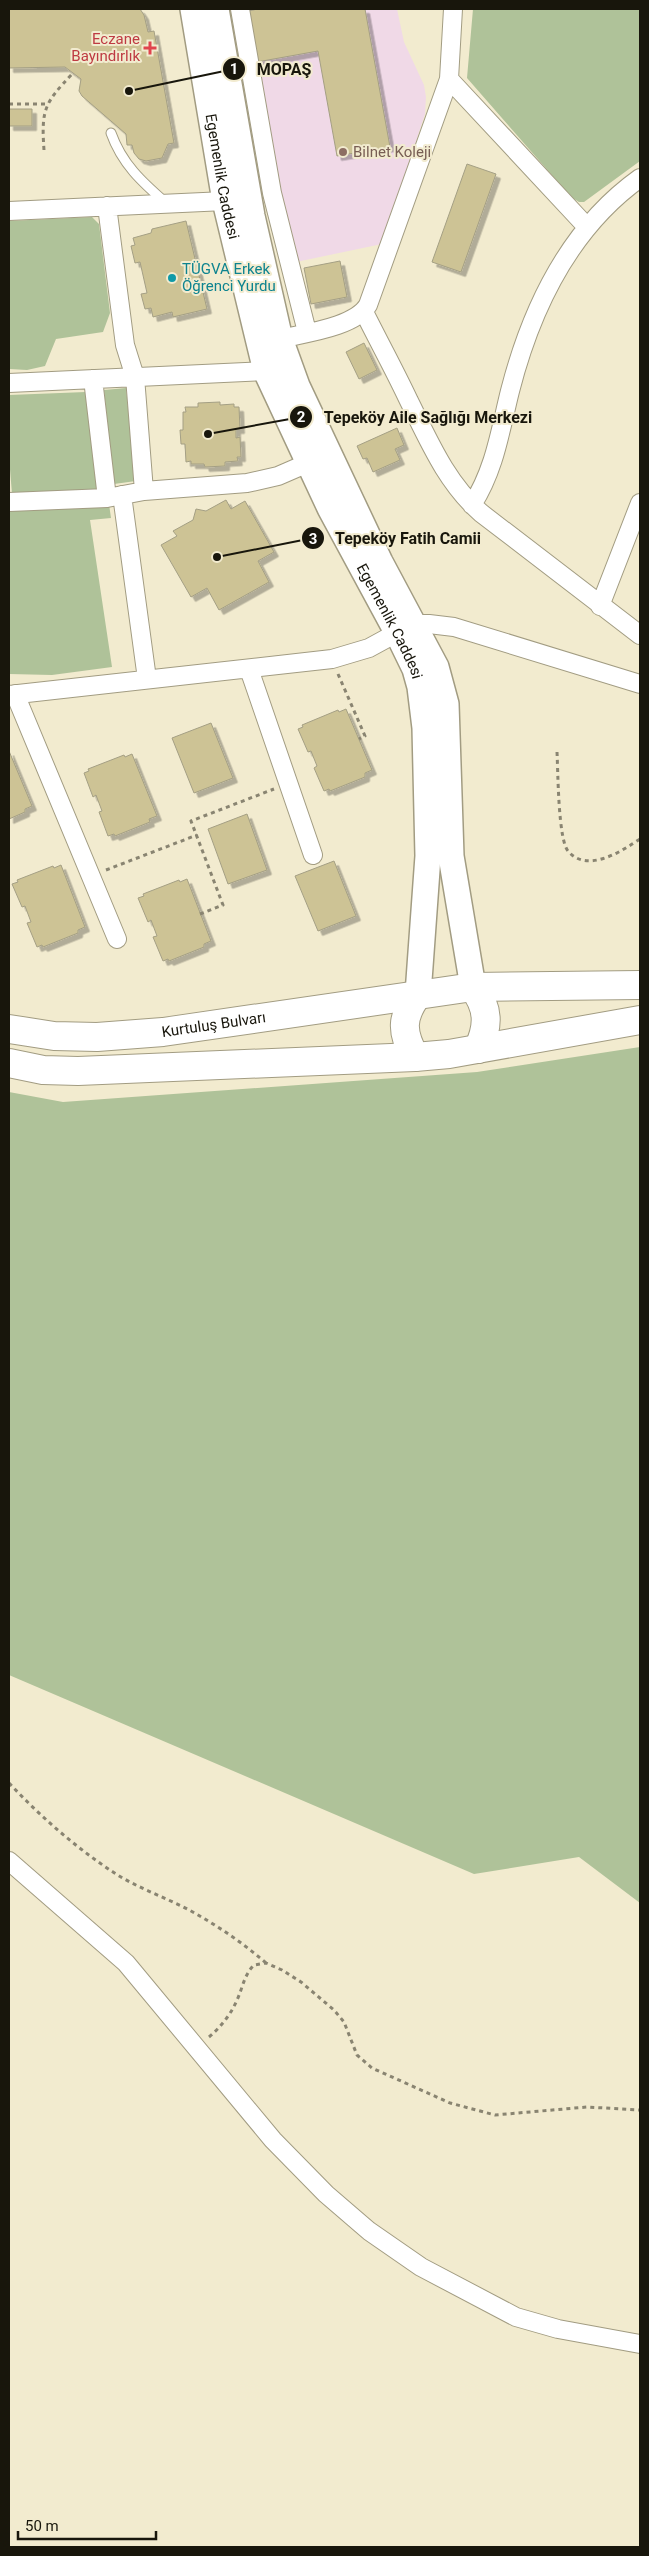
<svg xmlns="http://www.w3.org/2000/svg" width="649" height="2556" viewBox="0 0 649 2556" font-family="Roboto,sans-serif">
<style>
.education{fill:#f0d9e7}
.green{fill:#afc299}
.building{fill:#cdc395;stroke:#a49f84;filter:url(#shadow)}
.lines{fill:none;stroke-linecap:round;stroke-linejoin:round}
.service-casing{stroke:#a29c82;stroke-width:11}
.minor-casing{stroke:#a29c82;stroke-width:20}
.secondary-casing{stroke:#a29c82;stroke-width:28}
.trunk-casing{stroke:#a29c82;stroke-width:30}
.path{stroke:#898471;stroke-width:3;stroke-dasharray:4 4;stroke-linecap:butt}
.service{stroke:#fff;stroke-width:9}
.minor{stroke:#fff;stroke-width:18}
.secondary{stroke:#fff;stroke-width:25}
.trunk{stroke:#fff;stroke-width:28}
.health-dot{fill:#e0444e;stroke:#f2ebcf;stroke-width:2}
.education-dot{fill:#8d6e63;stroke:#f2ebcf;stroke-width:2}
.culture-dot{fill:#0f9aa8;stroke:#f2ebcf;stroke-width:2}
.labels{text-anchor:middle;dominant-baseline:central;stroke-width:4;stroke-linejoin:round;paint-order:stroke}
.health-label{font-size:15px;fill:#be3a42;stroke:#f2ebcf;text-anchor:end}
.education-label{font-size:15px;fill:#785e54;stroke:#f2ebcf;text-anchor:start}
.street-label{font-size:15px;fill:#18160c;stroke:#f2ebcf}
.culture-label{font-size:15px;fill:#0d838f;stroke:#f2ebcf;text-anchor:start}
.leader{fill:none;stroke:#18160c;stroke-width:2}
.callout-dot{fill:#18160c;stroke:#f2ebcf;stroke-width:2}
.mark-label{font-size:15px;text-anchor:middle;font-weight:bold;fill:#fff}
.callout-label{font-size:16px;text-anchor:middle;font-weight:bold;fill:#18160c;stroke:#f2ebcf;stroke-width:4;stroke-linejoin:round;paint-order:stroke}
</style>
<defs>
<filter id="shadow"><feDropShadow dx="4.5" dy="4.5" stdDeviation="0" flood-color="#0004"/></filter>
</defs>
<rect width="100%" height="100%" fill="#f2ebcf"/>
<!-- education -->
<path class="education" d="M248,9H397L404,42L424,85L426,97L425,114L382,244L296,262L281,191Z"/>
<!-- green -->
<path class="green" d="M473,9H640V161L584,202H579L571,197L467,78Z
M92,217L99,224L110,313L103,332L56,339L45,366L27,370L9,369V221Z
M126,388L136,481L114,484L104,390Z
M86,392L97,491L12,494L9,457V395Z
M109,504L111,518L90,520L112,667L52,675L9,674V510Z
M640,1047V1903L579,1857L474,1874L9,1675V1092L63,1102L477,1072Z"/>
<!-- building -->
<path class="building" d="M9,9H140L144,15L148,32L154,31L174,143L168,144L162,158L146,161L139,159L134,153L132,145H127L126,134L82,96L79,91L81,79L65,67L9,68Z
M258,9H365L390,147L337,156L318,51L257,62L248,11Z
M9,109H32V126H9Z
M467,164L496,174L461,272L432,262Z
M186,221L207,309L173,317L172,312L153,317L151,308L145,309L141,294L147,293L140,262L135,263L131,246L135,245L133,238L151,233L152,229Z
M340,261L347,297L311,304L304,268Z
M364,343L377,370L359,379L346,352Z
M220,402V405L234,404V407H239L240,429H236V438L240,437L241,457H237L238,461L225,462V466L205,467L204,464H191V461L186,462L185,444H181L180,430H183V412H186L185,407H198V403Z
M397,428L404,445L395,449L400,460L373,472L367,458L363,459L357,446Z
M226,500L231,509L245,501L274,552L258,561L269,582L219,610L207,588L191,597L161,545L177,536L173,531L193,520L196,509L206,511Z
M346,709L372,770L365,773V777L330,791L329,789L324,791L314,768L317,766L311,751L308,752L298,729L303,727L302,725L338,710L339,712Z
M211,723L233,778L194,793L172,738Z
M9,751L32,806L25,809V812L9,819Z
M132,754L157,816L149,819L150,822L115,836L114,834L108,836L99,812L102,811L96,795L93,797L84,773L89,771L88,769L124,755L125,757Z
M247,814L267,870L228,884L208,829Z
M334,861L356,916L318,931L295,876Z
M61,865L85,927L78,930V933L43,947L42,945L37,947L27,923L31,922L25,906L22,907L12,884L18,882L17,880L53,866L54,868Z
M187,879L211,941L204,944V947L169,961L168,959L163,961L153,937L157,936L151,920L148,922L138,898L144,896L143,894L179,880L180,882Z"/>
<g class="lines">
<defs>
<path id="service" d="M111,133C122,164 142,182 166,203"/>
<path id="minor" d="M240,9L272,193L307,332
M449,79L587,227
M107,206L125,345L135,377L144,491
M9,211L225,201
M364,312C379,342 395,371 409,401C429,441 446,482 481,513L640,635
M280,339C305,333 355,327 368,305L449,79L453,9
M93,379L107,498
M9,383L266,371
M122,495L147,679
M9,502L107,498L144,491L247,483L278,476L308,463
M472,505C495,469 500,431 510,391C531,309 570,228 640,178
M600,606L640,503
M249,669L313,855
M15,694L117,939
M9,695L332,659L369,648L413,624H429L454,627L640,684
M9,1861L126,1963L273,2140L326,2194L369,2231L421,2267L516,2317L558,2329L640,2344"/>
<g id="secondary">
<path id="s1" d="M193,9L225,201L266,371L330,508L397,632L415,669L420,687L425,728L428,856L418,994"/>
<path d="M216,9L252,216L280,339L297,386L380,562L436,667L446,704L451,856L473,987"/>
</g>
<g id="trunk">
<path d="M473,987C489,1008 489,1026 478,1049"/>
<path id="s2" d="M9,1029L54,1036L97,1037L163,1032L473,987L640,985"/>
<path d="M415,1057C401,1032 401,1017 418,994"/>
<path d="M9,1063L43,1070L78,1071L415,1057L449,1054L640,1020"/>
</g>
</defs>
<!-- service casing -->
<use href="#service" class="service-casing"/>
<!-- minor casing -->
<use href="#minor" class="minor-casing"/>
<!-- secondary casing -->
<use href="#secondary" class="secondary-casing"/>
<!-- trunk casing -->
<use href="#trunk" class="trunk-casing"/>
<!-- path -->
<path class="path" d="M9,104H47
M44,150C41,108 45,103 73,73
M338,674L365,736L359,739
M557,752C558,770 558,839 568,851C587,874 622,851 640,839
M106,870L197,835
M200,914L223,905L191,821L274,789
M9,1783C40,1816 75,1847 113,1872C137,1888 165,1897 191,1911C218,1926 243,1943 266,1963
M209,2037C221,2027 231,2014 237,2000C243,1987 244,1975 254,1965L266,1963L282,1970L301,1982L334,2010L344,2022L357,2055L372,2068L450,2103L495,2115L587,2107L640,2110"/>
<!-- service -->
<use href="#service" class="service"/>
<!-- minor -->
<use href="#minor" class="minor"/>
<!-- secondary -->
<use href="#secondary" class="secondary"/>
<!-- trunk -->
<use href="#trunk" class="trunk"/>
</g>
<!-- markers -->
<path class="health-dot" d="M147.5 40.5h5v5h5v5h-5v5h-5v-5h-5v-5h5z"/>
<circle class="education-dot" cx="343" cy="152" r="5"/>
<circle class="culture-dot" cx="172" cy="278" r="5"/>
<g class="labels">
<!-- health labels -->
<g class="health-label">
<text x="140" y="39">Eczane<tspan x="140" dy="17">Bayındırlık</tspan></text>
</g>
<!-- education labels -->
<g class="education-label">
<text x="353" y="152">Bilnet Koleji</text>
</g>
<!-- street labels -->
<g class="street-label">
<text stroke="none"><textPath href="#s1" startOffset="170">Egemenlik Caddesi</textPath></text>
<text stroke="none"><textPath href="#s1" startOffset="649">Egemenlik Caddesi</textPath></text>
<text stroke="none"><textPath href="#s2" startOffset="206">Kurtuluş Bulvarı</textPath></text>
</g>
<!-- culture labels -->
<g class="culture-label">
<text x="182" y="269">TÜGVA Erkek<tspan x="182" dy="17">Öğrenci Yurdu</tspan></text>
</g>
</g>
<!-- callouts -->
<path class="leader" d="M129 91L234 69M208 434L301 417M217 557L313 538"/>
<g class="callout-dot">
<circle cx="129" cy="91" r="5"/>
<circle cx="208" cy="434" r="5"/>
<circle cx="217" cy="557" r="5"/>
<circle cx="234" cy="69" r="12"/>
<circle cx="301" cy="417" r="12"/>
<circle cx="313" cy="538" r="12"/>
</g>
<g class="mark-label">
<text x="234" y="74">1</text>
<text x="301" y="422">2</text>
<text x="313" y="544">3</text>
</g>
<g class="callout-label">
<text x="284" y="75">MOPAŞ</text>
<text x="428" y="423">Tepeköy Aile Sağlığı Merkezi</text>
<text x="408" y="544">Tepeköy Fatih Camii</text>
</g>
<!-- border -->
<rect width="649" height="2556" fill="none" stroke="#18160c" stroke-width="20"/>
<!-- scale -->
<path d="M18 2531v8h138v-8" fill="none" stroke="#18160c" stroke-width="2.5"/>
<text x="25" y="2531" font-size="15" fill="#18160c" stroke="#f2ebcf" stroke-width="4" paint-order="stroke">50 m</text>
</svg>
